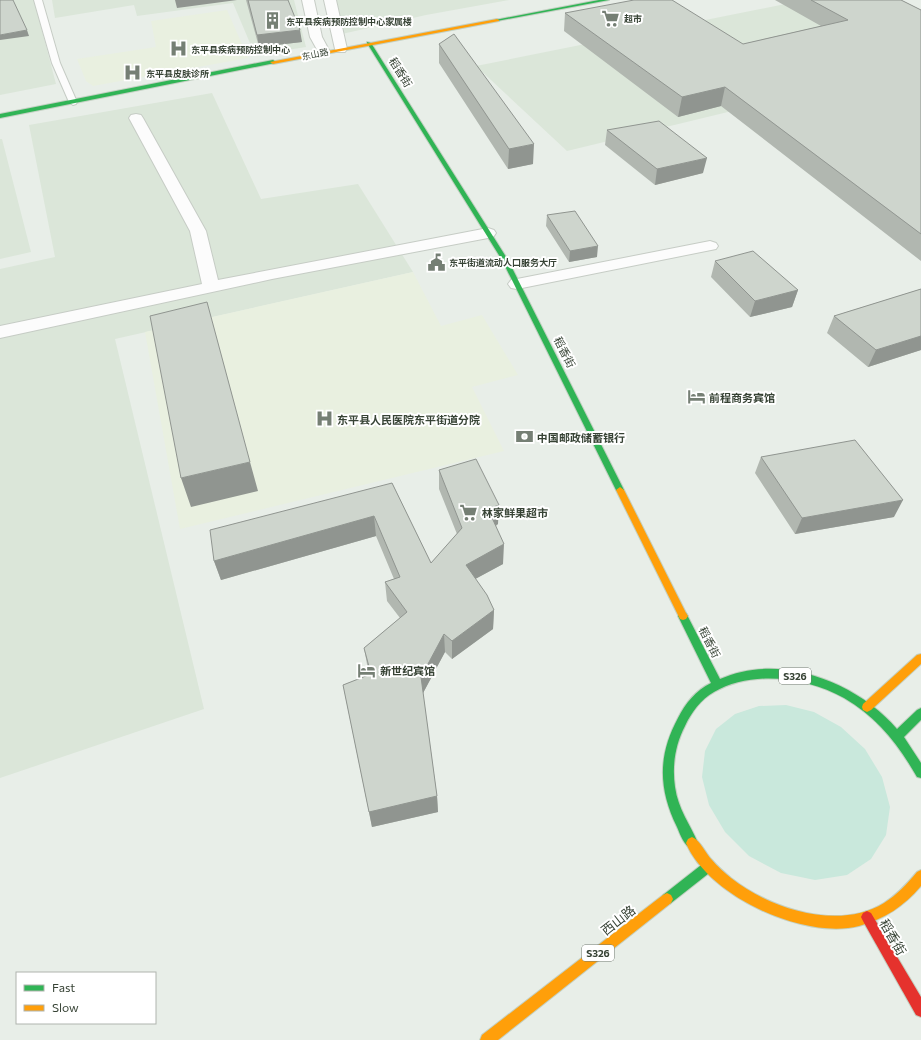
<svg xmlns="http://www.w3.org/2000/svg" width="921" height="1040" viewBox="0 0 921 1040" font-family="Commissioner,'Noto Sans SC',sans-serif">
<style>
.residential{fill:#dbe6d9}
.medical{fill:#e9f0e0}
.green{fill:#c9e8dc}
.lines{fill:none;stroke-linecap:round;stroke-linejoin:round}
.lane-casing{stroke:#c6ccc5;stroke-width:2}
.street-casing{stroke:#c6ccc5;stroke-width:2}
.fast-casing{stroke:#c3d0c2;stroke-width:2}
.slow-casing{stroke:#c3d0c2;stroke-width:2}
.jam-casing{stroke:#c3d0c2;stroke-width:2}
.lane{fill:#fcfcfc;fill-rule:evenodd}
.street{fill:#fcfcfc;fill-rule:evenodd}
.fast{fill:#30b455;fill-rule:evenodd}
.slow{fill:#ff9f0a;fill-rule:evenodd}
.jam{fill:#e5322d;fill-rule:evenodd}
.wall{fill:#b1b7b0}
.shaded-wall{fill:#909590}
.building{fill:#ced5cd;stroke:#909590}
.labels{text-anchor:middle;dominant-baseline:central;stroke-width:4;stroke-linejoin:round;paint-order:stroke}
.far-poi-label{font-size:9px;font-weight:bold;fill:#374335;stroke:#fff;text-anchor:start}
.far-street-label{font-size:9px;fill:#374335;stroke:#fff}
.shield{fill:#fff;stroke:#737b72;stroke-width:1}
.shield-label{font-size:10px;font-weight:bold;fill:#374335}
.street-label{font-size:11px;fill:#374335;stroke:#fff}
.poi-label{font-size:11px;font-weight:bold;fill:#374335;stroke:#fff;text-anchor:start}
.near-street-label{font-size:13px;fill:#374335;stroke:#fff}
</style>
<rect width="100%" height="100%" fill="#e8eee8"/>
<!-- residential -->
<path class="residential" d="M0,0H34L56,84L0,95Z
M52,0H294L306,47L255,55L233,3L137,16L134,5L55,18Z
M325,0H509L426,15L333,36Z
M805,0L921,65L567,151L476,66Z
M212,93L261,199L358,184L413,272L115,339L204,709L0,778V269L55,257L29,125Z
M0,139H2L31,252L0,259Z"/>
<!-- medical -->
<path class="medical" d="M227,10L248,58L93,86L86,81L77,59L156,47L151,21Z
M413,272L441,326L482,315L518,375L472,387L504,451L180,529L145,332Z"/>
<!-- green -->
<path class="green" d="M786,705L814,712L841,727L865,749L882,777L890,807L886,835L871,859L847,875L815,880L781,873L749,856L725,832L709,805L702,777L705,751L716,729L735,714L759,706Z"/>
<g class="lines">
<defs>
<path id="lane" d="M34,0H42L60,63L77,102L76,104L73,105L69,102L52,63Z"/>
<path id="street" d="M302,0H314L322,37L330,52L328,55H320L310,37Z
M324,0H336L347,49L345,52H337L335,49Z
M136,114L141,115L143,118L206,231L218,280L488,228L494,230L496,233L494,236L488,238L272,279L0,338V326L202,284L190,231L129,118L131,115Z
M710,241L716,243L718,246L716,249L517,289L511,288L508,284L511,280L517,279Z"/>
<path id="fast" d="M599,0H609L497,21L495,20Z
M367,42L371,43L508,260L624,490L623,492L620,493L616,490L502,260L367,43Z
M273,60L276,62L275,63L0,118V114Z
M683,612L686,613L720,679C779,652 857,682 897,729L917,710L921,708V720L904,737L921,763V778L917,777C898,744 877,717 844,698C806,677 752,670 714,692C701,699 691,713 685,726C675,745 672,766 675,787C678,809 690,824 698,843L696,847L692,849C684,846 680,834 677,827C658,788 658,755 678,718C685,704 696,690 711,683L678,616L680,613Z
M709,860L713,862L715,866L713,870L671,903L667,905L663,903L661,899L663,895L705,862Z"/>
<path id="slow" d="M497,19L499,20V21L273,64L270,62Z
M620,487L624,490L686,613L688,616L686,619L683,620L680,619L616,490Z
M921,654V664L871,710L867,712L863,710L862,707L863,704L917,655Z
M692,837C701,841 705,853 712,860C717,866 725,873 731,878C770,909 839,931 884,903C897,895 907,884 917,872L921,870V886C904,906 885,919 859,926C804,940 708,896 686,843L688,839Z
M667,893L671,895L673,899L671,903L498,1040H480L482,1035L663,895Z"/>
<path id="jam" d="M867,911L871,913L921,997V1017L916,1015L863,921L861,917L863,913Z"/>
</defs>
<!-- lane casing -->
<use href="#lane" class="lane-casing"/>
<!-- street casing -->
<use href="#street" class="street-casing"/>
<!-- fast casing -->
<use href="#fast" class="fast-casing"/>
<!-- slow casing -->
<use href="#slow" class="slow-casing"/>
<!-- jam casing -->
<use href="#jam" class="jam-casing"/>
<!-- lane -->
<use href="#lane" class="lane"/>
<!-- street -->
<use href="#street" class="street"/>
<!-- fast -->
<use href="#fast" class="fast"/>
<!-- slow -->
<use href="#slow" class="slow"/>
<!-- jam -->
<use href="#jam" class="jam"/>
</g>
<!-- wall -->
<path class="wall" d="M246,0H288L302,42L259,47Z
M775,0H901L921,10V261L721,106L678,117L564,31L565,13L743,44L821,26Z
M439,44L533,164L508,169L439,63Z
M607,130L703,173L655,185L605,145Z
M547,215L597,257L569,262L546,226Z
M715,261L798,290L792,307L750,317L711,277Z
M921,289V350L868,367L827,333L834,316Z
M761,457L894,517L795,534L755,473Z
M439,470L498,524L496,526L503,564L475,579L494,610L493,629L452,659L445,652L423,693L437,796L438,812L372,827L343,685L369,675L364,648L400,618L387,601L385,582L394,579L376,536L221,580L214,561L392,483L431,563L457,534L439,489Z"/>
<!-- shaded-wall -->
<path class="shaded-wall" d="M175,0H237L177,8Z
M27,30L29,36L0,40V35Z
M300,30L302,42L259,47L257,35Z
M725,87L721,106L678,117L682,97Z
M534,144L533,164L508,169L509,149Z
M707,158L703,173L655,185L657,169Z
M598,246L597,257L569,262L570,251Z
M798,290L792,307L750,317L755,301Z
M921,336V350L868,367L876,350Z
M250,462L258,491L191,507L181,478Z
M903,500L894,517L795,534L802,518Z
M499,505L498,524L488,529V509Z
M374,516L376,536L221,580L214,561Z
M504,544L503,564L466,584V565Z
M494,610L493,629L452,659V641Z
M444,634L445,652L422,695L421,677Z
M437,796L438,812L372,827L369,812Z"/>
<!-- building -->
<path class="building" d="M0,0H13L27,30L0,35Z
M248,0H288L300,30L257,35Z
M634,0H672L743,44L848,20L811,0H901L921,10V234L725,87L682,97L565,13Z
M454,34L534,144L509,149L439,44Z
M659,121L707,158L657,169L607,130Z
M575,211L598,246L570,251L547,215Z
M753,251L798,290L755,301L715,261Z
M921,289V336L876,350L834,316Z
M207,302L250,462L181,478L150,316Z
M855,440L903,500L802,518L761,457Z
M476,459L499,505L488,509L504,544L466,565L487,595L494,610L452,641L444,634L421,677L437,796L369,812L343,685L371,674L364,648L407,612L385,582L400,577L374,516L214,561L210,530L392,483L431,563L462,528L439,470Z"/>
<!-- icons -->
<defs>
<symbol id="supermarket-bare" viewBox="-9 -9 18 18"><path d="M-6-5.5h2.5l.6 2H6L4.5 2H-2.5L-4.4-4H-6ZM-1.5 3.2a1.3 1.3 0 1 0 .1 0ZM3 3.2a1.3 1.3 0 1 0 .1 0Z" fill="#757f74" stroke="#fff" stroke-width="2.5" paint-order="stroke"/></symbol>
<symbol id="building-bare" viewBox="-9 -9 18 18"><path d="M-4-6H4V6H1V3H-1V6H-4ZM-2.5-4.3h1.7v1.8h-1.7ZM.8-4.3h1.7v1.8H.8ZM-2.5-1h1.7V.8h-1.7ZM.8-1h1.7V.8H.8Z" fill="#757f74" stroke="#fff" stroke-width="2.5" paint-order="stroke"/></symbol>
<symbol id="hospital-bare" viewBox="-9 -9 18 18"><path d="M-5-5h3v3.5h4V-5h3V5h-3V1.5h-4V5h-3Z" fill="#757f74" stroke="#fff" stroke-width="2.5" paint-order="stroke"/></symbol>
<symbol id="civic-bare" viewBox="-9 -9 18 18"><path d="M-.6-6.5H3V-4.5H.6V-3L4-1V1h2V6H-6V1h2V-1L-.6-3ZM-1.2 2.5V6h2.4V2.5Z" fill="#757f74" stroke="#fff" stroke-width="2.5" paint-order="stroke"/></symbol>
<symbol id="hotel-bare" viewBox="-9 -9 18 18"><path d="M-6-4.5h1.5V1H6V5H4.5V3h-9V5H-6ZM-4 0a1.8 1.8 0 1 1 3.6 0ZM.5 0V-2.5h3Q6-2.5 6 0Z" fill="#757f74" stroke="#fff" stroke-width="2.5" paint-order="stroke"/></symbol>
<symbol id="bank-bare" viewBox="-9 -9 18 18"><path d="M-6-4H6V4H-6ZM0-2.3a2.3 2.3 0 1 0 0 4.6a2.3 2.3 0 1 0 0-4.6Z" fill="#757f74" stroke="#fff" stroke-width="2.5" paint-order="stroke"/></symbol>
</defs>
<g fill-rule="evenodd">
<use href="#supermarket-bare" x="598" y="6" width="25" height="25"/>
<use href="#building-bare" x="260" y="8" width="25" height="25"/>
<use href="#hospital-bare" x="166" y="36" width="25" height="25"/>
<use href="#hospital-bare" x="120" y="60" width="25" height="25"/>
<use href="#civic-bare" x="424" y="250" width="25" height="25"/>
<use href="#hotel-bare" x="684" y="384" width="25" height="25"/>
<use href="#hospital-bare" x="312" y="406" width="25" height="25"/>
<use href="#bank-bare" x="512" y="424" width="25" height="25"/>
<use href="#supermarket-bare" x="456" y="500" width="25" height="25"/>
<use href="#hotel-bare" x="354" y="658" width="25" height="25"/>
</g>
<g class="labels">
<!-- far-poi labels -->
<g class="far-poi-label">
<text x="624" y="18">超市</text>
<text x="286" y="21">东平县疾病预防控制中心家属楼</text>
<text x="191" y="49">东平县疾病预防控制中心</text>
<text x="146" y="73">东平县皮肤诊所</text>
<text x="449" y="262">东平街道流动人口服务大厅</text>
</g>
<!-- far-street labels -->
<g class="far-street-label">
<text transform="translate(315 54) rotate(-12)">东山路</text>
</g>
<!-- shield labels -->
<g class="shield">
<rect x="779" y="668" width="32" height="16" rx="3"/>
<rect x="582" y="945" width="32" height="16" rx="3"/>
</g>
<g class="shield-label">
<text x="795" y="676">S326</text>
<text x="598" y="953">S326</text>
</g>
<!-- street labels -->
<g class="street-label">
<text transform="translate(401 72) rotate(58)">稻香街</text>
<text transform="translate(565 352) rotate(63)">稻香街</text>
<text transform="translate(710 642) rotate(63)">稻香街</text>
</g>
<!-- poi labels -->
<g class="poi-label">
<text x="709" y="397">前程商务宾馆</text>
<text x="337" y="419">东平县人民医院东平街道分院</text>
<text x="537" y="437">中国邮政储蓄银行</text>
<text x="482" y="512">林家鲜果超市</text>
<text x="380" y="670">新世纪宾馆</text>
</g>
<!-- near-street labels -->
<g class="near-street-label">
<text transform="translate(618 920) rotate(-38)">西山路</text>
<text transform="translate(893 937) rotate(60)">稻香街</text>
</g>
</g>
<!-- legend -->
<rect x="16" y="972" width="140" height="52" fill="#ffffff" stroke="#afb4ae"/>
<rect x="24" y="985" width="20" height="6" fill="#30b455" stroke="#afb4ae"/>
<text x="52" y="992" font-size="12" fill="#374335">Fast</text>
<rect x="24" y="1005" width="20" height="6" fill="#ff9f0a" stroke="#afb4ae"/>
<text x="52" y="1012" font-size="12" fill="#374335">Slow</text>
</svg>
